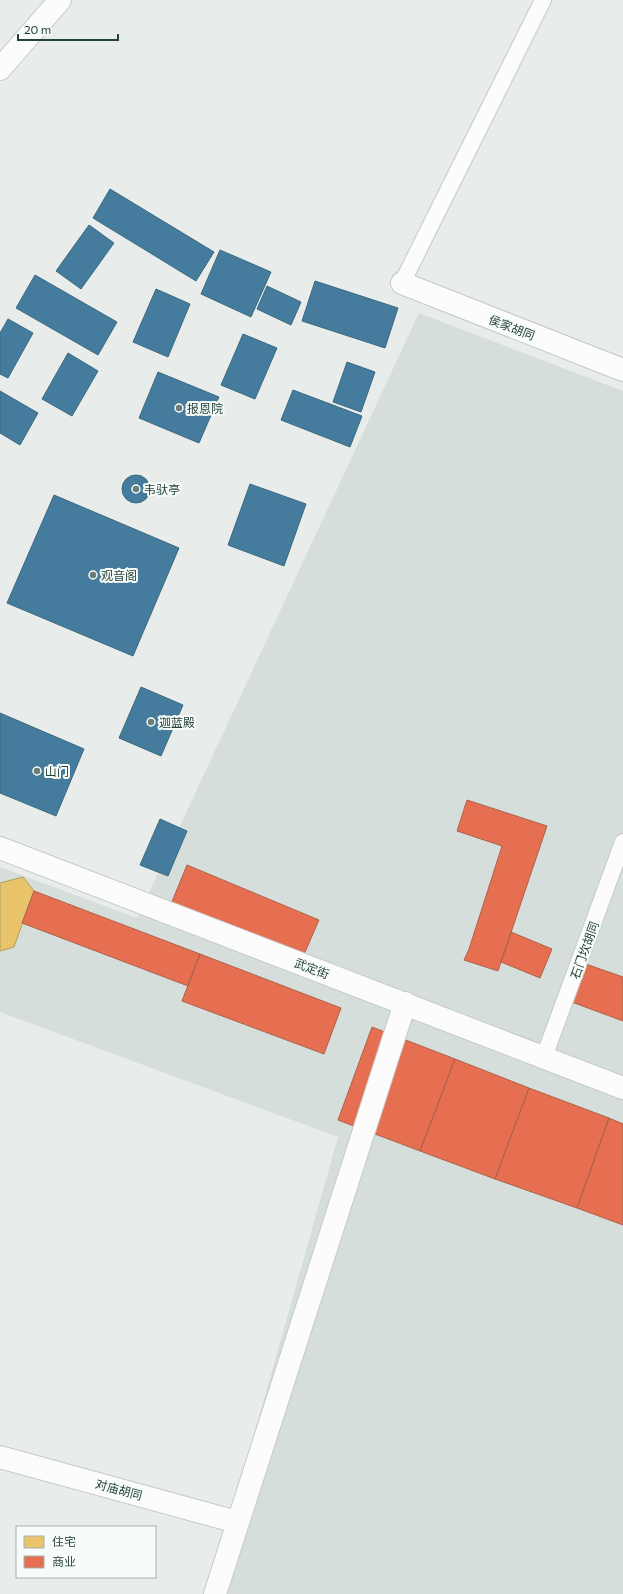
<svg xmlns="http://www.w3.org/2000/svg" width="623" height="1594" viewBox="0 0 623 1594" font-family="Commissioner,'Noto Sans SC',sans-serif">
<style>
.built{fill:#d6dedb}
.homes{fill:#e9c46a;stroke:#ae9d5c}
.shops{fill:#e76f51;stroke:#ac624a}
.public{fill:#457b9d;stroke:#3b6a7f}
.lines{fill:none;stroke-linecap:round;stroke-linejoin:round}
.service-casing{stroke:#c5cac8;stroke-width:18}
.pedestrian-casing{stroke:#c5cac8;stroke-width:24}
.minor-casing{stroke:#c5cac8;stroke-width:24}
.service{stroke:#fcfcfc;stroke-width:16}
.pedestrian{stroke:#fcfcfc;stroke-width:22}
.minor{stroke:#fcfcfc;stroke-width:22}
.poi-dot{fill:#697e78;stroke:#f7fbf9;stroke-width:1.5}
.labels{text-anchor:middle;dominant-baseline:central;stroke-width:4;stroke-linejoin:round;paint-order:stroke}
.street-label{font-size:12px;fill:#24423a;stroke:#f7fbf9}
.poi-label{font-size:12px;fill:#24423a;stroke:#f7fbf9;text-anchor:start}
</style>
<rect width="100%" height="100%" fill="#e8edeb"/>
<!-- built -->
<path class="built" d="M419,313L623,391V1594H209L338,1137L0,1012V867L137,918Z"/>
<!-- homes -->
<path class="homes" d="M23,877L34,891L14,947L0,951V883Z"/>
<!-- shops -->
<path class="shops" d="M467,800L547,826L498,971L464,960L469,949L502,846L457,831Z
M187,865L319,920L302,959L171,904Z
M34,891L200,954L188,986L22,923Z
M511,932L552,949L540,978L501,962Z
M200,954L341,1008L324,1054L182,1001Z
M583,963L623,977V1021L569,1001Z
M372,1027L455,1059L420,1151L338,1120Z
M455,1059L529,1088L495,1179L420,1151Z
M529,1088L609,1118L577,1208L495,1179Z
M609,1118L623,1124V1225L577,1208Z"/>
<!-- public -->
<path class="public" d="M110,189L214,252L196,281L93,218Z
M89,225L114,243L81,289L56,271Z
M220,250L271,272L251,317L201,294Z
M35,275L117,322L98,355L16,308Z
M315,281L398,308L385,348L302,321Z
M267,286L301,302L291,325L257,309Z
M156,289L190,304L168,357L133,342Z
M8,319L33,333L8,378L0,374V333Z
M243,334L277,348L255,399L221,385Z
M68,353L98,371L72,416L42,399Z
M347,362L375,372L361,412L333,402Z
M158,372L219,397L199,443L139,418Z
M293,390L362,416L350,447L281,420Z
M0,391L38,413L20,445L0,433Z
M122 489a14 14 0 1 1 28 0a14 14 0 1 1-28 0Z
M250,484L306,504L284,566L228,545Z
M54,495L179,548L133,656L7,603Z
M141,687L183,705L161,756L119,738Z
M0,713L84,749L56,816L0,793Z
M160,819L187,831L168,876L140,865Z"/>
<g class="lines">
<defs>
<path id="service" d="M402,283L543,0
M544,1057L623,842"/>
<path id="pedestrian" d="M0,848L623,1088"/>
<path id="minor" d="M0,69L60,0
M402,283L623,370
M0,1457L237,1522
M215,1594L405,1003"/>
</defs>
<!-- service casing -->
<use href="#service" class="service-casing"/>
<!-- pedestrian casing -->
<use href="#pedestrian" class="pedestrian-casing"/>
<!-- minor casing -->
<use href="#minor" class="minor-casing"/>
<!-- service -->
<use href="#service" class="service"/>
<!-- pedestrian -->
<use href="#pedestrian" class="pedestrian"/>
<!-- minor -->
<use href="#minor" class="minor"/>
</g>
<!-- markers -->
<g class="poi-dot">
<circle cx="179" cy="408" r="4"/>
<circle cx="136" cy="489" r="4"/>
<circle cx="93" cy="575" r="4"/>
<circle cx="151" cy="722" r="4"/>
<circle cx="37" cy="771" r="4"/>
</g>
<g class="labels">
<!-- street labels -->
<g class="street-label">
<text transform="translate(512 327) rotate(21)">侯家胡同</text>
<text transform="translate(584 950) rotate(-70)">石门坎胡同</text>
<text transform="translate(312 968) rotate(21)">武定街</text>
<text transform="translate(119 1489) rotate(15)">对庙胡同</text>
</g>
<!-- poi labels -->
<g class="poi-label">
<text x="187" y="408">报恩院</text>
<text x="144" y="489">韦驮亭</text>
<text x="101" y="575">观音阁</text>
<text x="159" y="722">迦蓝殿</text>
<text x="45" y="771">山门</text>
</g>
</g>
<!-- legend -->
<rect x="16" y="1526" width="140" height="52" fill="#f7fbf9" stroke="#a3b1ad"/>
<rect x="24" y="1536" width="20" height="12" fill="#e9c46a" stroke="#a3b1ad"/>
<text x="52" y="1546" font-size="12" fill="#24423a">住宅</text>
<rect x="24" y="1556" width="20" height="12" fill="#e76f51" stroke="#a3b1ad"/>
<text x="52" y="1566" font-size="12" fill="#24423a">商业</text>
<!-- scale -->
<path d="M18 34v6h100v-6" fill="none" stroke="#24423a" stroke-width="2"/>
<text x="24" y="34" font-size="12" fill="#24423a" stroke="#f7fbf9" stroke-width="3" paint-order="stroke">20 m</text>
</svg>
